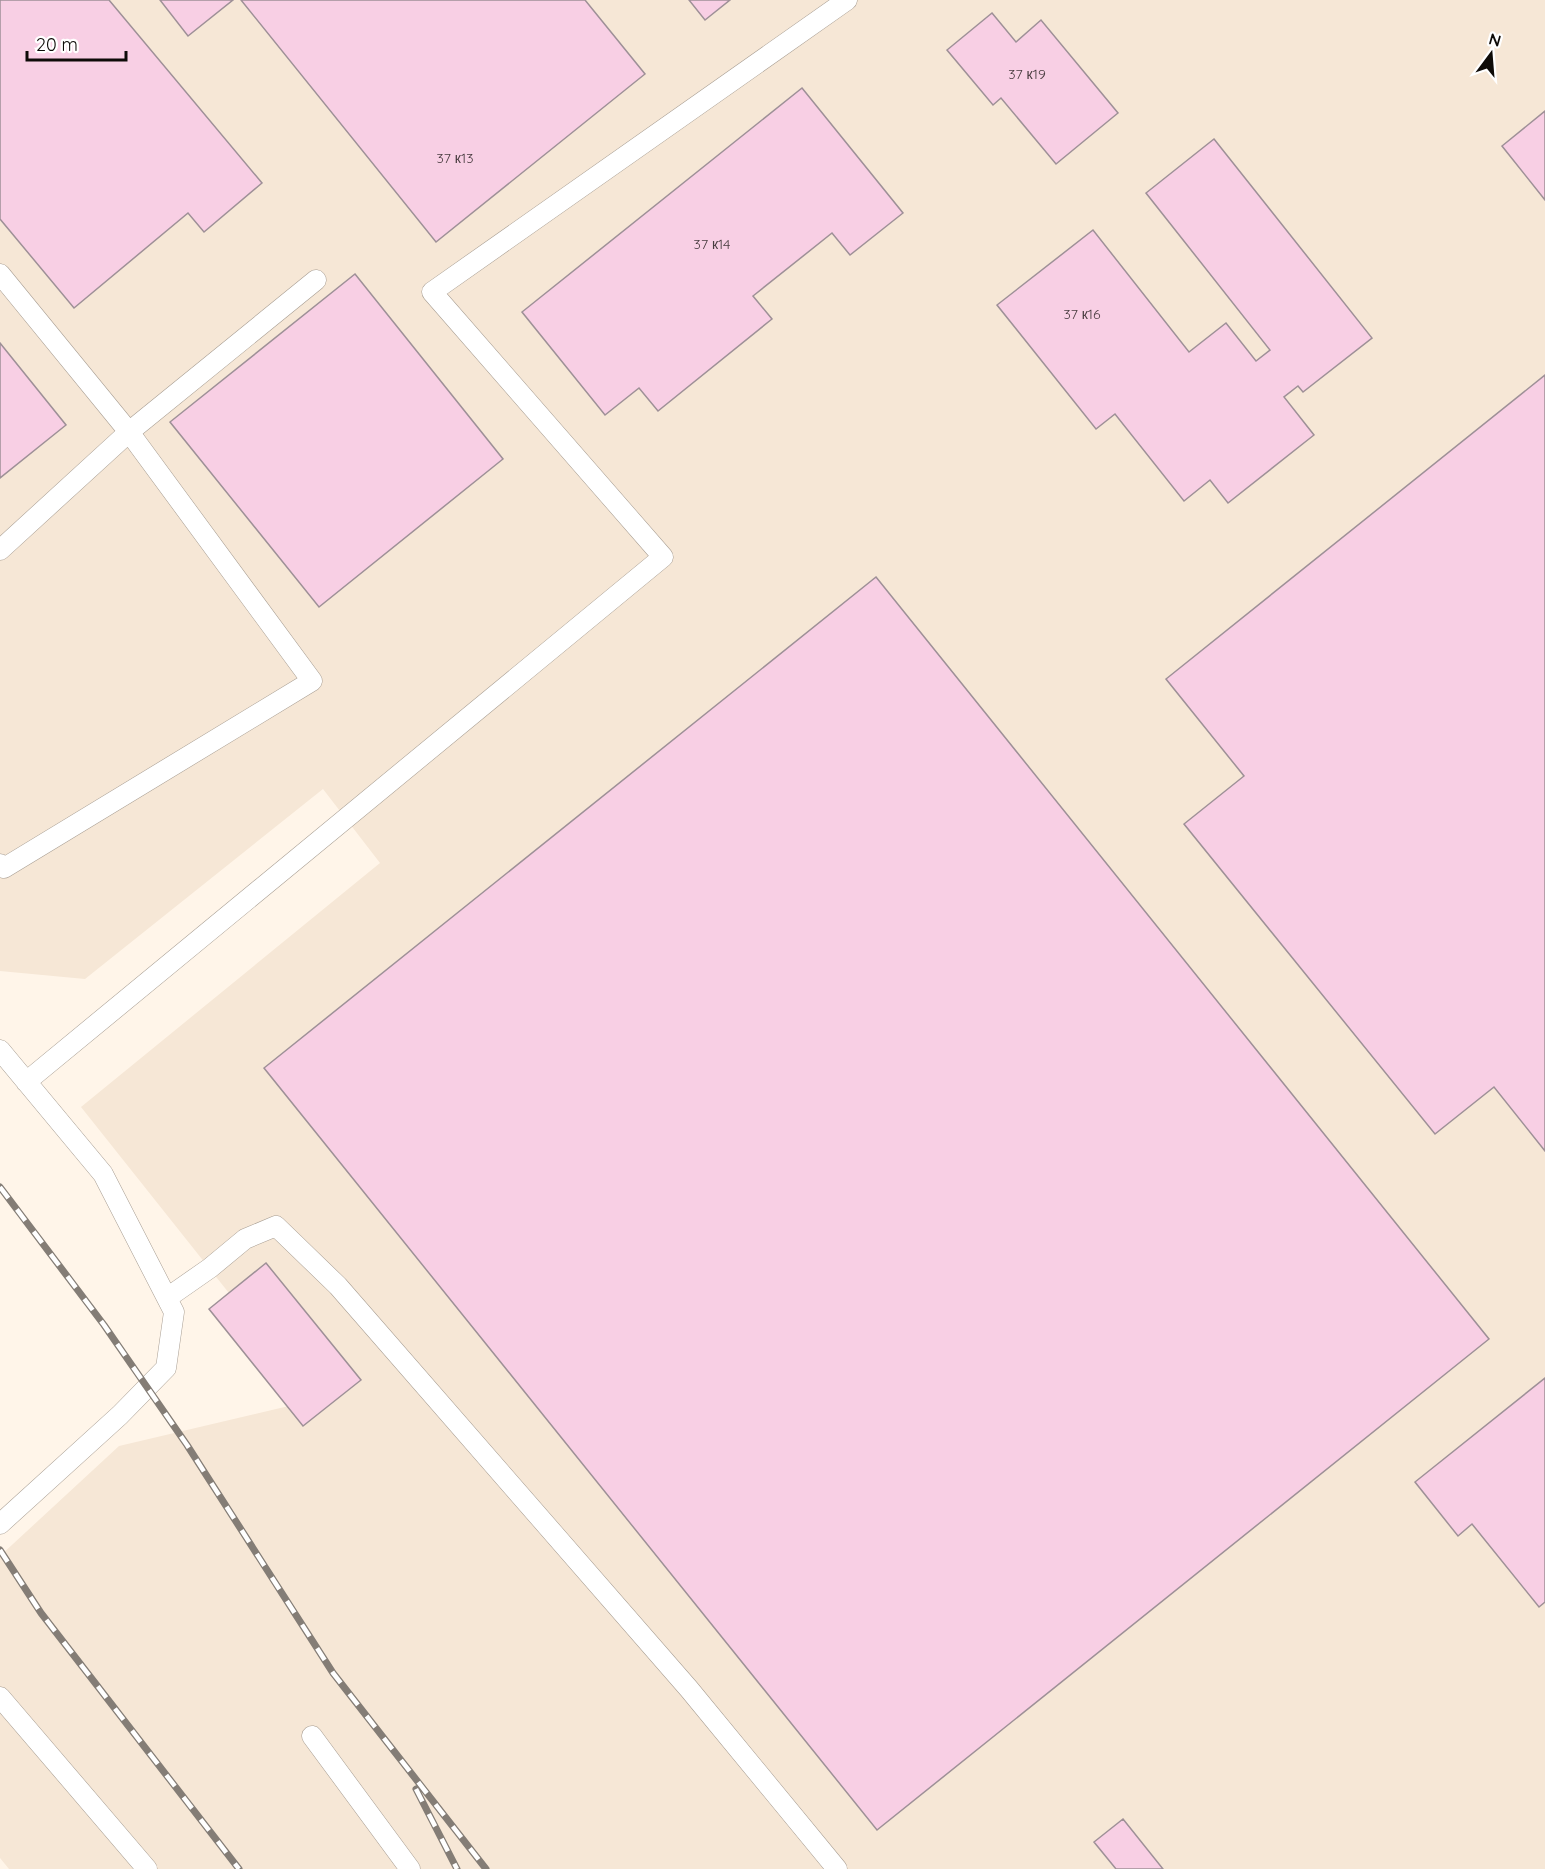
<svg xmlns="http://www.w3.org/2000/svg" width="1545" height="1869" viewBox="0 0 1545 1869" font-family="Quicksand,sans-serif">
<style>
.built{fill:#f6e7d6}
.building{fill:#f8cfe4;stroke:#9e9097;stroke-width:1.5}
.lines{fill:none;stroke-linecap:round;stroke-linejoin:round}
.service-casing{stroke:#a79d92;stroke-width:21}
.service{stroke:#fff;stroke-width:20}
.rail-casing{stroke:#847d76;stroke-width:7}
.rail{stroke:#fff;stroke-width:4.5;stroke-dasharray:14;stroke-linecap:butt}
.labels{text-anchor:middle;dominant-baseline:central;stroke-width:5;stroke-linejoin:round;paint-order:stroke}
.number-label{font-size:14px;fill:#483c3f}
</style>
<rect width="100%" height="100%" fill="#fff5e9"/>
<!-- built -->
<path class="built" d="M0,0H1545V1869H9L0,1858V1556L119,1446L314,1400L81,1107L380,863L323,789L85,979L0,971Z"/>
<!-- building -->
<path class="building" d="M0,0H109L262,183L204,232L188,213L74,308L0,219Z
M160,0H233L188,36Z
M241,0H585L645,74L436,242Z
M689,0H730L705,20Z
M992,13L1016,42L1041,20L1118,113L1056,164L1001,98L993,105L947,50Z
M802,88L903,213L850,255L832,233L753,296L772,319L658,411L639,388L605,415L522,312Z
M1545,111V200L1502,146Z
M1214,139L1372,338L1303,392L1298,386L1284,397L1314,435L1228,503L1210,480L1184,501L1115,414L1096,429L997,305L1093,230L1189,352L1226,323L1256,361L1270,350L1146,193Z
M355,274L503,459L319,607L170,422Z
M0,343L66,425L0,478Z
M1545,375V1151L1494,1087L1435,1134L1184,824L1244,776L1166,679Z
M876,577L1489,1339L877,1830L264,1068Z
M266,1263L361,1380L303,1426L209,1309Z
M1545,1378V1602L1539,1607L1472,1524L1458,1536L1415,1482Z
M1123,1819L1163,1869H1116L1094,1842Z"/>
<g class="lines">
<defs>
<path id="service" d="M0,274L129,432L312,681L4,868L0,864
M0,550L129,432L316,280
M0,1050L103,1174L174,1312L166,1368L120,1415L0,1524
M26,1082L663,557L432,292L847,0
M167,1298L210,1268L245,1239L276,1226L338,1286L689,1689L837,1869
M0,1697L147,1869
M312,1736L410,1869"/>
</defs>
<!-- service casing -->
<use href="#service" class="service-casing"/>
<!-- service -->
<use href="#service" class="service"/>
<defs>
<path id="rail" d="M0,1187L104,1325L187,1445L333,1673L486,1869
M0,1550L41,1613L239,1869
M416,1789L457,1869"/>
</defs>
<!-- rail casing -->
<use href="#rail" class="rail-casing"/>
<!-- rail -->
<use href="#rail" class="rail"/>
</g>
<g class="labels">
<!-- number labels -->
<g class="number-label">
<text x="1027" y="74">37 к19</text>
<text x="455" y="158">37 к13</text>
<text x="712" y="244">37 к14</text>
<text x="1082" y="314">37 к16</text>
</g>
</g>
<!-- north arrow -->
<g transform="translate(1491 54) rotate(16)" stroke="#ffffff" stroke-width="4.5" paint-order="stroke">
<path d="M0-4.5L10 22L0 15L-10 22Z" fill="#0e0b08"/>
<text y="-9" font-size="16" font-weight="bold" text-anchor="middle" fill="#0e0b08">N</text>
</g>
<!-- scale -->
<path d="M27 51v9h99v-9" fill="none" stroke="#0e0b08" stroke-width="3"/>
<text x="36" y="51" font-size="18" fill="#0e0b08" stroke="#ffffff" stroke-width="4.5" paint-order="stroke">20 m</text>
</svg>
